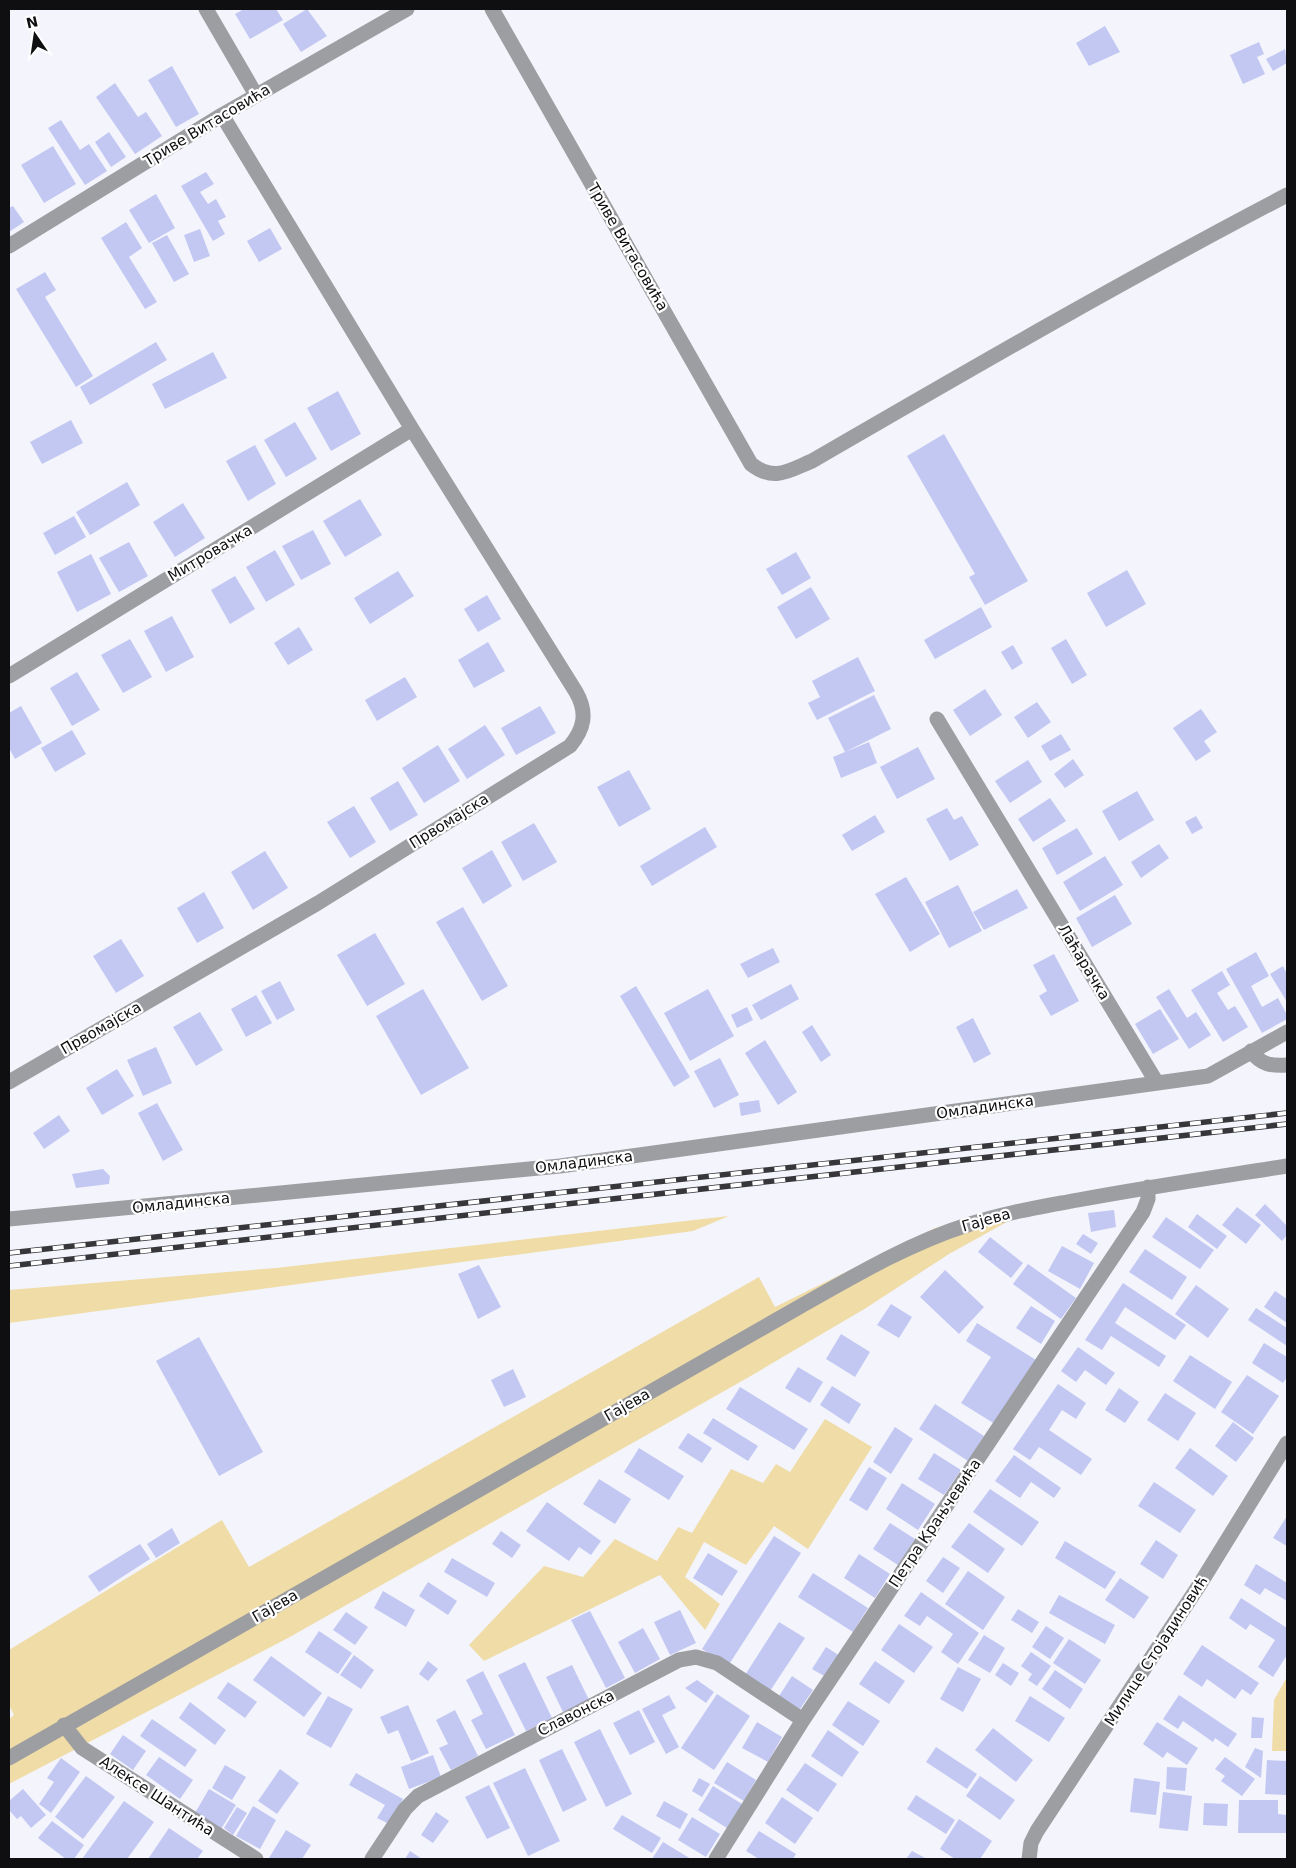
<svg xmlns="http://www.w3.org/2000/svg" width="1296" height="1868" viewBox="0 0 1296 1868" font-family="'DejaVu Sans',sans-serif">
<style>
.green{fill:#f0dca7}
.building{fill:#c3c8f3}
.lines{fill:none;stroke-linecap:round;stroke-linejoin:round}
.minor{stroke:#9d9ea1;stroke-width:15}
.rail-casing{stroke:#37373b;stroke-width:5.5}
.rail{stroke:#fff;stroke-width:4;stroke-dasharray:11;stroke-linecap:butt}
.labels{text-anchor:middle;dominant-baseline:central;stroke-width:4.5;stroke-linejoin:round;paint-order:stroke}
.street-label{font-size:15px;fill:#0f0f12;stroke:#fff}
</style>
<rect width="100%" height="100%" fill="#f3f4fc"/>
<!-- green -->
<path class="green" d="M1052,1197L949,1254L866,1308L749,1377L288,1638L9,1784V1719L14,1715L9,1705V1650L222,1520L249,1567L759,1277L775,1307L935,1228Z
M729,1216L693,1231L9,1323V1290L276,1268Z
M825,1419L872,1447L808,1549L774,1526L746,1565L704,1542L685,1577L720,1604L705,1630L660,1575L484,1661L469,1645L544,1566L583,1577L615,1539L657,1561L678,1527L692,1533L731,1469L763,1483L776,1464L790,1472Z
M1287,1677V1751H1272L1274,1700Z"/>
<!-- building -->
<path class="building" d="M244,9H276L283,20L250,39L235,14Z
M307,9L327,36L301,52L283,24Z
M1105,26L1120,52L1089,66L1076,43Z
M1259,42L1264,54L1257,57L1265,74L1243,84L1230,55Z
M1285,49L1287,63L1273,71L1266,59Z
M172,66L199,114L176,127L148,80Z
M115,83L138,117L146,112L162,136L135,154L96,97Z
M61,120L80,150L89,144L107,171L85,185L48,128Z
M109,132L126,157L111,167L95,142Z
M53,146L76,184L44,203L21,165Z
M206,172L214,184L200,192L208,204L216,199L226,217L218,221L225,234L213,241L181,186Z
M156,194L175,228L149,243L129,210Z
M13,206L24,222L9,232V208Z
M126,222L142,248L129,257L157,302L145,309L101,238Z
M270,228L282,249L259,262L247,241Z
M200,229L210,256L194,262L184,235Z
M167,235L189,274L174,282L152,243Z
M45,272L56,290L45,297L93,376L76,387L16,289Z
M156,342L167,360L90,405L80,387Z
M213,352L227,378L165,409L152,384Z
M338,391L361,434L331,451L307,408Z
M71,420L83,443L42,464L30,442Z
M295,422L317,459L286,477L264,440Z
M944,434L1028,581L985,605L969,577L975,574L907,456Z
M255,445L276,484L248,501L226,461Z
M127,482L140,505L90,535L76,512Z
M360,499L382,535L345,557L323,521Z
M183,503L205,538L175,557L153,522Z
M74,516L86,537L55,555L43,533Z
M313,530L331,564L301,580L282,546Z
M129,542L148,576L119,592L99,558Z
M275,550L295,585L266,602L246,567Z
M796,552L811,578L782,595L766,569Z
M91,554L111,594L77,612L57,572Z
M1127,570L1146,604L1106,627L1087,593Z
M398,571L414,596L370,624L354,598Z
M235,576L255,609L230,624L211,590Z
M811,587L830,619L796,639L777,607Z
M487,595L501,619L478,632L464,609Z
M981,607L992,627L935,659L924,640Z
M172,616L194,657L166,672L144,631Z
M299,627L313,650L288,665L274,643Z
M130,639L152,677L123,693L101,655Z
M1066,639L1087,675L1072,684L1051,648Z
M488,642L505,671L474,688L458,660Z
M1013,645L1023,663L1012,670L1001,652Z
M858,657L875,691L817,720L808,703L820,697L812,681Z
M77,672L100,710L72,726L50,688Z
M405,677L417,697L377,721L365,700Z
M985,689L1002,715L970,736L953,710Z
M874,695L891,729L845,752L828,718Z
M1037,702L1051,722L1028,738L1014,717Z
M21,706L42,743L15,759L9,748V713Z
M540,706L556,733L516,755L501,728Z
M1201,709L1217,732L1204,741L1211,751L1196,761L1173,728Z
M485,725L505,755L467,779L448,749Z
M72,730L86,754L55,772L41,748Z
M1061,734L1071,750L1050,761L1041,746Z
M869,742L877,763L841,778L833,757Z
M438,745L460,781L424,803L402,768Z
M918,747L935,779L897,799L880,767Z
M1073,759L1084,775L1065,788L1054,774Z
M1028,760L1042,782L1010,803L995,781Z
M629,770L651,809L619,827L597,787Z
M398,781L418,815L390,831L370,798Z
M1137,791L1154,820L1119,841L1102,811Z
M1050,798L1066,821L1033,842L1018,819Z
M354,806L376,842L350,858L327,822Z
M947,808L954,820L962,816L979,845L950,861L926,819Z
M875,815L885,832L852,851L842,835Z
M1196,816L1203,828L1192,834L1185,822Z
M534,823L557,862L523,881L501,842Z
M705,827L717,847L652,886L640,866Z
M1077,828L1093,854L1057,875L1042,848Z
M1159,844L1169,858L1141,878L1131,862Z
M492,850L512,886L483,904L462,868Z
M265,851L288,888L253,910L231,872Z
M1105,856L1123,885L1080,911L1063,882Z
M906,877L940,934L910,952L875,894Z
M958,885L982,931L949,948L925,902Z
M1017,889L1028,908L984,930L973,912Z
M204,892L224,928L197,943L177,908Z
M1115,895L1132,924L1092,947L1076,918Z
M463,907L508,986L482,1001L436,922Z
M375,933L405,984L367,1006L337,955Z
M121,939L144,976L116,993L93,956Z
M773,948L780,962L748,978L740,964Z
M1256,952L1269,976L1251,986L1262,1007L1278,998L1287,1015V1019L1262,1033L1226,969Z
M1054,954L1079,1001L1051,1016L1039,996L1047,991L1033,965Z
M1283,966L1287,974V1002L1270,974Z
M1222,971L1230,985L1217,993L1228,1010L1235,1006L1248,1027L1223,1042L1191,990Z
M280,981L295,1010L277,1020L261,991Z
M791,984L799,999L761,1020L752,1005Z
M636,986L690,1077L674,1087L620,996Z
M423,989L469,1068L421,1095L376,1016Z
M708,989L734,1036L690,1061L664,1013Z
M1169,989L1187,1018L1196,1012L1211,1035L1189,1049L1156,997Z
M256,995L272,1023L246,1037L231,1009Z
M747,1007L753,1020L737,1028L731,1015Z
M1160,1009L1179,1039L1153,1054L1135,1024Z
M200,1012L223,1050L196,1066L173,1027Z
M973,1018L991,1054L974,1063L956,1027Z
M812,1025L831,1055L821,1062L802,1032Z
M765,1040L797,1092L778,1105L745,1053Z
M156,1047L172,1083L143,1096L127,1060Z
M720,1058L739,1095L714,1108L694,1071Z
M117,1069L134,1096L102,1115L86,1088Z
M759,1100L761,1112L741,1116L739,1103Z
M157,1103L183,1150L163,1161L138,1113Z
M59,1115L70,1131L44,1149L33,1133Z
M103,1169L110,1176L109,1184L76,1188L72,1174Z
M1265,1204L1287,1226V1235L1282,1241L1255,1215Z
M1237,1207L1261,1225L1246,1244L1222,1225Z
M1114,1210L1116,1227L1091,1232L1088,1213Z
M1197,1214L1227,1236L1217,1249L1188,1227Z
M1166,1217L1214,1250L1200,1269L1152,1237Z
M1083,1234L1098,1243L1091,1254L1076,1244Z
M990,1237L1023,1263L1011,1278L978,1252Z
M1062,1246L1094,1263L1080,1289L1048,1271Z
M1145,1249L1187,1277L1172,1300L1129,1272Z
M1028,1264L1076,1298L1061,1319L1013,1284Z
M479,1265L501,1307L478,1319L458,1274Z
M945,1270L984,1307L959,1334L920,1297Z
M1123,1283L1186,1325L1175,1340L1125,1307L1115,1323L1166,1356L1159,1367L1111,1336L1102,1350L1085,1340Z
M1196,1285L1229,1309L1208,1338L1175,1314Z
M1275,1291L1287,1299V1323L1264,1307Z
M891,1304L912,1317L899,1338L877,1325Z
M1031,1306L1055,1321L1041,1344L1016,1328Z
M1256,1308L1287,1328V1346L1248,1320Z
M977,1323L1036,1360L995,1424L961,1403L991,1357L966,1341Z
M841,1334L870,1352L855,1377L826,1359Z
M199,1337L263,1452L219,1476L156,1361Z
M1264,1343L1287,1357V1377L1283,1383L1252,1363Z
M1078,1347L1115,1373L1106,1385L1085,1370L1076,1382L1061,1371Z
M1190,1355L1232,1382L1215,1409L1173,1381Z
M798,1367L823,1382L810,1403L785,1388Z
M513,1369L526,1397L504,1407L491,1380Z
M1247,1375L1279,1396L1253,1434L1221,1412Z
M1058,1384L1086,1403L1076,1419L1062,1410L1049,1430L1092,1459L1081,1475L1039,1447L1030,1460L1013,1449Z
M832,1386L861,1404L849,1424L820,1405Z
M740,1387L808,1429L794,1450L726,1409Z
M1119,1388L1139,1402L1125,1423L1105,1410Z
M1165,1393L1196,1413L1178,1441L1147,1420Z
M935,1404L984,1436L968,1461L919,1429Z
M713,1418L758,1446L748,1461L703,1433Z
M1233,1422L1254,1438L1236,1462L1215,1446Z
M895,1427L913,1439L891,1474L873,1462Z
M688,1433L712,1448L702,1463L678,1448Z
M639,1448L684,1476L669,1500L624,1472Z
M1190,1448L1228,1476L1213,1496L1175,1468Z
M934,1453L961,1470L944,1495L918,1479Z
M1014,1455L1061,1488L1054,1498L1031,1482L1020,1498L995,1481Z
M869,1467L887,1478L867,1511L849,1500Z
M599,1479L631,1499L615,1524L583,1504Z
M1154,1482L1196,1510L1180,1533L1138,1506Z
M902,1483L935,1504L918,1530L886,1509Z
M990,1489L1039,1522L1022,1546L973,1512Z
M547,1502L601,1541L591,1555L579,1547L569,1561L526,1531Z
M1287,1516V1546L1273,1538Z
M890,1523L915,1539L898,1565L873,1549Z
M969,1523L1005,1549L988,1573L951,1547Z
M172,1528L180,1543L156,1558L147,1544Z
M501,1531L521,1545L512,1558L492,1544Z
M774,1536L801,1553L728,1666L702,1649Z
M1156,1540L1178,1555L1163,1579L1140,1564Z
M1065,1541L1116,1572L1105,1589L1055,1558Z
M140,1544L150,1559L99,1592L88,1576Z
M708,1553L738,1571L722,1596L693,1578Z
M859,1554L890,1574L875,1598L844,1578Z
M943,1557L960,1568L943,1593L926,1581Z
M452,1558L495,1583L487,1597L444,1572Z
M1256,1564L1287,1583V1601L1265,1588L1260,1595L1244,1585Z
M968,1571L1005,1597L983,1630L945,1604Z
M813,1573L868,1608L853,1632L798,1597Z
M1120,1578L1149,1597L1134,1619L1105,1600Z
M428,1582L457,1601L448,1615L419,1596Z
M383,1591L415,1610L406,1627L374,1608Z
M921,1592L979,1633L958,1664L941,1652L953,1634L927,1616L920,1626L904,1616Z
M1059,1595L1115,1625L1105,1644L1049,1613Z
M1241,1598L1287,1628V1655L1273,1677L1258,1667L1275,1640L1250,1624L1246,1630L1229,1618Z
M1018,1609L1039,1622L1032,1633L1011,1620Z
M680,1610L696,1643L670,1655L654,1622Z
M590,1611L625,1678L606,1688L571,1620Z
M346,1612L368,1627L355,1645L333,1630Z
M779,1622L805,1638L770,1691L745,1675Z
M899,1624L933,1647L914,1673L881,1650Z
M1046,1626L1064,1638L1050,1659L1032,1647Z
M643,1628L660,1659L635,1673L618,1642Z
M319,1631L352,1653L338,1674L305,1652Z
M984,1635L1005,1648L990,1673L968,1660Z
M1069,1639L1101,1660L1085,1684L1053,1663Z
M1202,1645L1259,1683L1251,1695L1242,1689L1235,1699L1207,1679L1202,1687L1183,1674Z
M826,1647L840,1656L826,1677L812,1669Z
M1031,1652L1051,1666L1037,1686L1028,1680L1032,1674L1021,1666Z
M354,1655L374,1670L361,1689L340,1675Z
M271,1656L322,1693L304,1717L253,1680Z
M428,1661L438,1669L428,1681L419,1674Z
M875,1661L905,1681L889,1704L859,1684Z
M525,1662L552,1718L526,1731L498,1675Z
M1003,1663L1019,1673L1011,1686L995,1675Z
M572,1665L589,1700L563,1712L546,1677Z
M958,1667L981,1679L963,1712L940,1699Z
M1055,1670L1083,1689L1070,1709L1042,1689Z
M483,1671L515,1735L486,1749L471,1720L483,1714L466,1680Z
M792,1676L813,1690L800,1709L779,1696Z
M697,1680L714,1692L706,1703L685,1688Z
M228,1682L257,1702L245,1718L217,1698Z
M717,1694L750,1716L714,1770L681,1748Z
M669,1695L676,1708L662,1715L679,1747L666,1754L642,1709Z
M1179,1695L1237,1734L1228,1747L1215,1738L1213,1742L1183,1721L1178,1729L1163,1719Z
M328,1696L353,1709L331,1748L306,1734Z
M1030,1696L1065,1718L1049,1742L1015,1721Z
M848,1701L880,1721L863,1746L832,1725Z
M190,1702L226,1730L215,1745L179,1718Z
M408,1705L429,1753L411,1761L398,1730L388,1734L380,1717Z
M455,1710L478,1756L451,1770L439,1748L448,1744L436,1720Z
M639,1710L655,1742L630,1755L613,1723Z
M1252,1717L1264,1718L1262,1738H1251Z
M152,1719L197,1750L185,1767L140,1736Z
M757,1722L782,1737L768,1762L742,1748Z
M1157,1722L1198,1748L1187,1765L1167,1752L1163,1758L1143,1744Z
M993,1728L1033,1760L1016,1782L975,1750Z
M600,1729L632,1794L606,1807L574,1742Z
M828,1730L859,1752L842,1777L811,1756Z
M123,1735L146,1751L133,1770L110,1754Z
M936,1747L977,1774L967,1789L926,1762Z
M1255,1748L1263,1751L1261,1778L1245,1767Z
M562,1749L587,1800L563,1812L539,1760Z
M433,1755L441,1777L409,1789L401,1767Z
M159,1757L193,1780L180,1799L146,1775Z
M1225,1757L1255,1779L1242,1796L1221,1781L1225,1776L1215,1769Z
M61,1758L80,1772L51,1813L39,1804L54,1782L47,1778Z
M1267,1760L1287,1761V1795L1265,1794Z
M727,1762L756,1780L744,1801L714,1783Z
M805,1763L837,1784L818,1812L786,1790Z
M225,1765L246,1777L232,1800L212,1788Z
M1167,1767L1187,1768L1185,1791L1166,1789Z
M525,1768L560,1841L528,1856L493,1783Z
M280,1769L299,1783L277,1814L258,1801Z
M356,1773L403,1799L389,1824L377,1818L385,1805L349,1785Z
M86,1776L115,1797L83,1839L55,1817Z
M980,1776L1015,1800L1000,1820L966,1796Z
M699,1778L710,1784L702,1797L692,1791Z
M1134,1778L1160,1782L1156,1815L1130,1812Z
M489,1785L510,1828L487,1839L465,1797Z
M713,1786L742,1804L727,1828L698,1810Z
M23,1789L46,1815L31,1828L21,1816L17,1819L9,1810V1801Z
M209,1789L236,1805L221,1829L195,1813Z
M1163,1792L1192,1796L1188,1831L1159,1828Z
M916,1795L955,1820L946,1834L907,1809Z
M782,1797L813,1818L795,1844L765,1823Z
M1239,1800H1278V1814L1287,1815V1833H1238Z
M124,1801L154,1822L127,1859H82Z
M664,1801L688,1814L680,1829L656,1816Z
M1204,1803L1228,1804L1227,1826L1203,1825Z
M253,1806L276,1820L260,1849L236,1836Z
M237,1807L247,1813L233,1835L224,1828Z
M436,1812L449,1821L433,1843L421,1835Z
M622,1815L661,1838L652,1853L613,1829Z
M692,1817L720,1834L706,1857L678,1840Z
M959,1819L992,1841L980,1859H955L940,1849Z
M52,1821L84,1845L74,1859H66L38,1838Z
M169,1828L203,1851L197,1859H148Z
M286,1830L311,1845L302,1859L269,1858Z
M759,1831L796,1854L793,1859H759L746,1851Z
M663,1842L691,1859H652Z
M410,1851L422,1859H405Z
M912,1851L927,1859H906Z"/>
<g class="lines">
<!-- minor -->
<path class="minor" d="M206,9L256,95
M492,9L751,464C774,482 788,471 812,461C969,370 1126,279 1287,195
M9,246L222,115L407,9
M9,676L412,429
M937,719L1157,1083
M1251,1051C1261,1065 1271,1066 1287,1065
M9,1082L318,903L570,746C584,729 588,713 576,692L412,429L222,115
M9,1219L560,1166L1208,1076L1287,1032
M64,1725L82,1748L256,1859
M9,1758L801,1306C854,1276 908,1244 967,1225C1003,1213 1041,1207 1078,1200C1147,1187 1217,1177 1287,1166
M372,1859L405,1809L418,1796L679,1660L696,1657L717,1663L803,1720
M716,1859L803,1720L1143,1212L1148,1199V1187
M1029,1859L1031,1843L1037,1831L1200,1584L1287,1443"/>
<defs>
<path id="rail" d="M9,1253L1287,1113
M9,1266L1287,1124"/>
</defs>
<!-- rail casing -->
<use href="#rail" class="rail-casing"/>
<!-- rail -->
<use href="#rail" class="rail"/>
</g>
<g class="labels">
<!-- street labels -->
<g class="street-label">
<text transform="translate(207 125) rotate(-31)">Триве Витасовића</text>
<text transform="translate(628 247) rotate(60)">Триве Витасовића</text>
<text transform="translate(210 553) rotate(-31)">Митровачка</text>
<text transform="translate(449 821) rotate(-32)">Првомајска</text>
<text transform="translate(1084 962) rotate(59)">Лаћарачка</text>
<text transform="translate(101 1028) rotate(-30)">Првомајска</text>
<text transform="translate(985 1107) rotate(-8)">Омладинска</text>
<text transform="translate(584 1162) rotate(-7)">Омладинска</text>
<text transform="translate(181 1203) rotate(-6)">Омладинска</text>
<text transform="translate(986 1220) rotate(-16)">Гајева</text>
<text transform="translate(627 1405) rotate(-30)">Гајева</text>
<text transform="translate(935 1523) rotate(-56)">Петра Крањчевића</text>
<text transform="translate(275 1606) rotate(-30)">Гајева</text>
<text transform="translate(1156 1651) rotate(-57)">Милице Стојадиновић</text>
<text transform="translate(576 1713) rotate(-27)">Славонска</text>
<text transform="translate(157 1796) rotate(33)">Алексе Шантића</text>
</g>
</g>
<!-- border -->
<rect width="1296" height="1868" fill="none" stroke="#0f0f12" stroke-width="20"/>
<!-- north arrow -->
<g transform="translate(35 35) rotate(347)" stroke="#ffffff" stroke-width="4" paint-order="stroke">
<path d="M0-4L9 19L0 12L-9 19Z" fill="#0f0f12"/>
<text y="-8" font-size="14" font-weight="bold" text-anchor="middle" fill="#0f0f12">N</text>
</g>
</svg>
